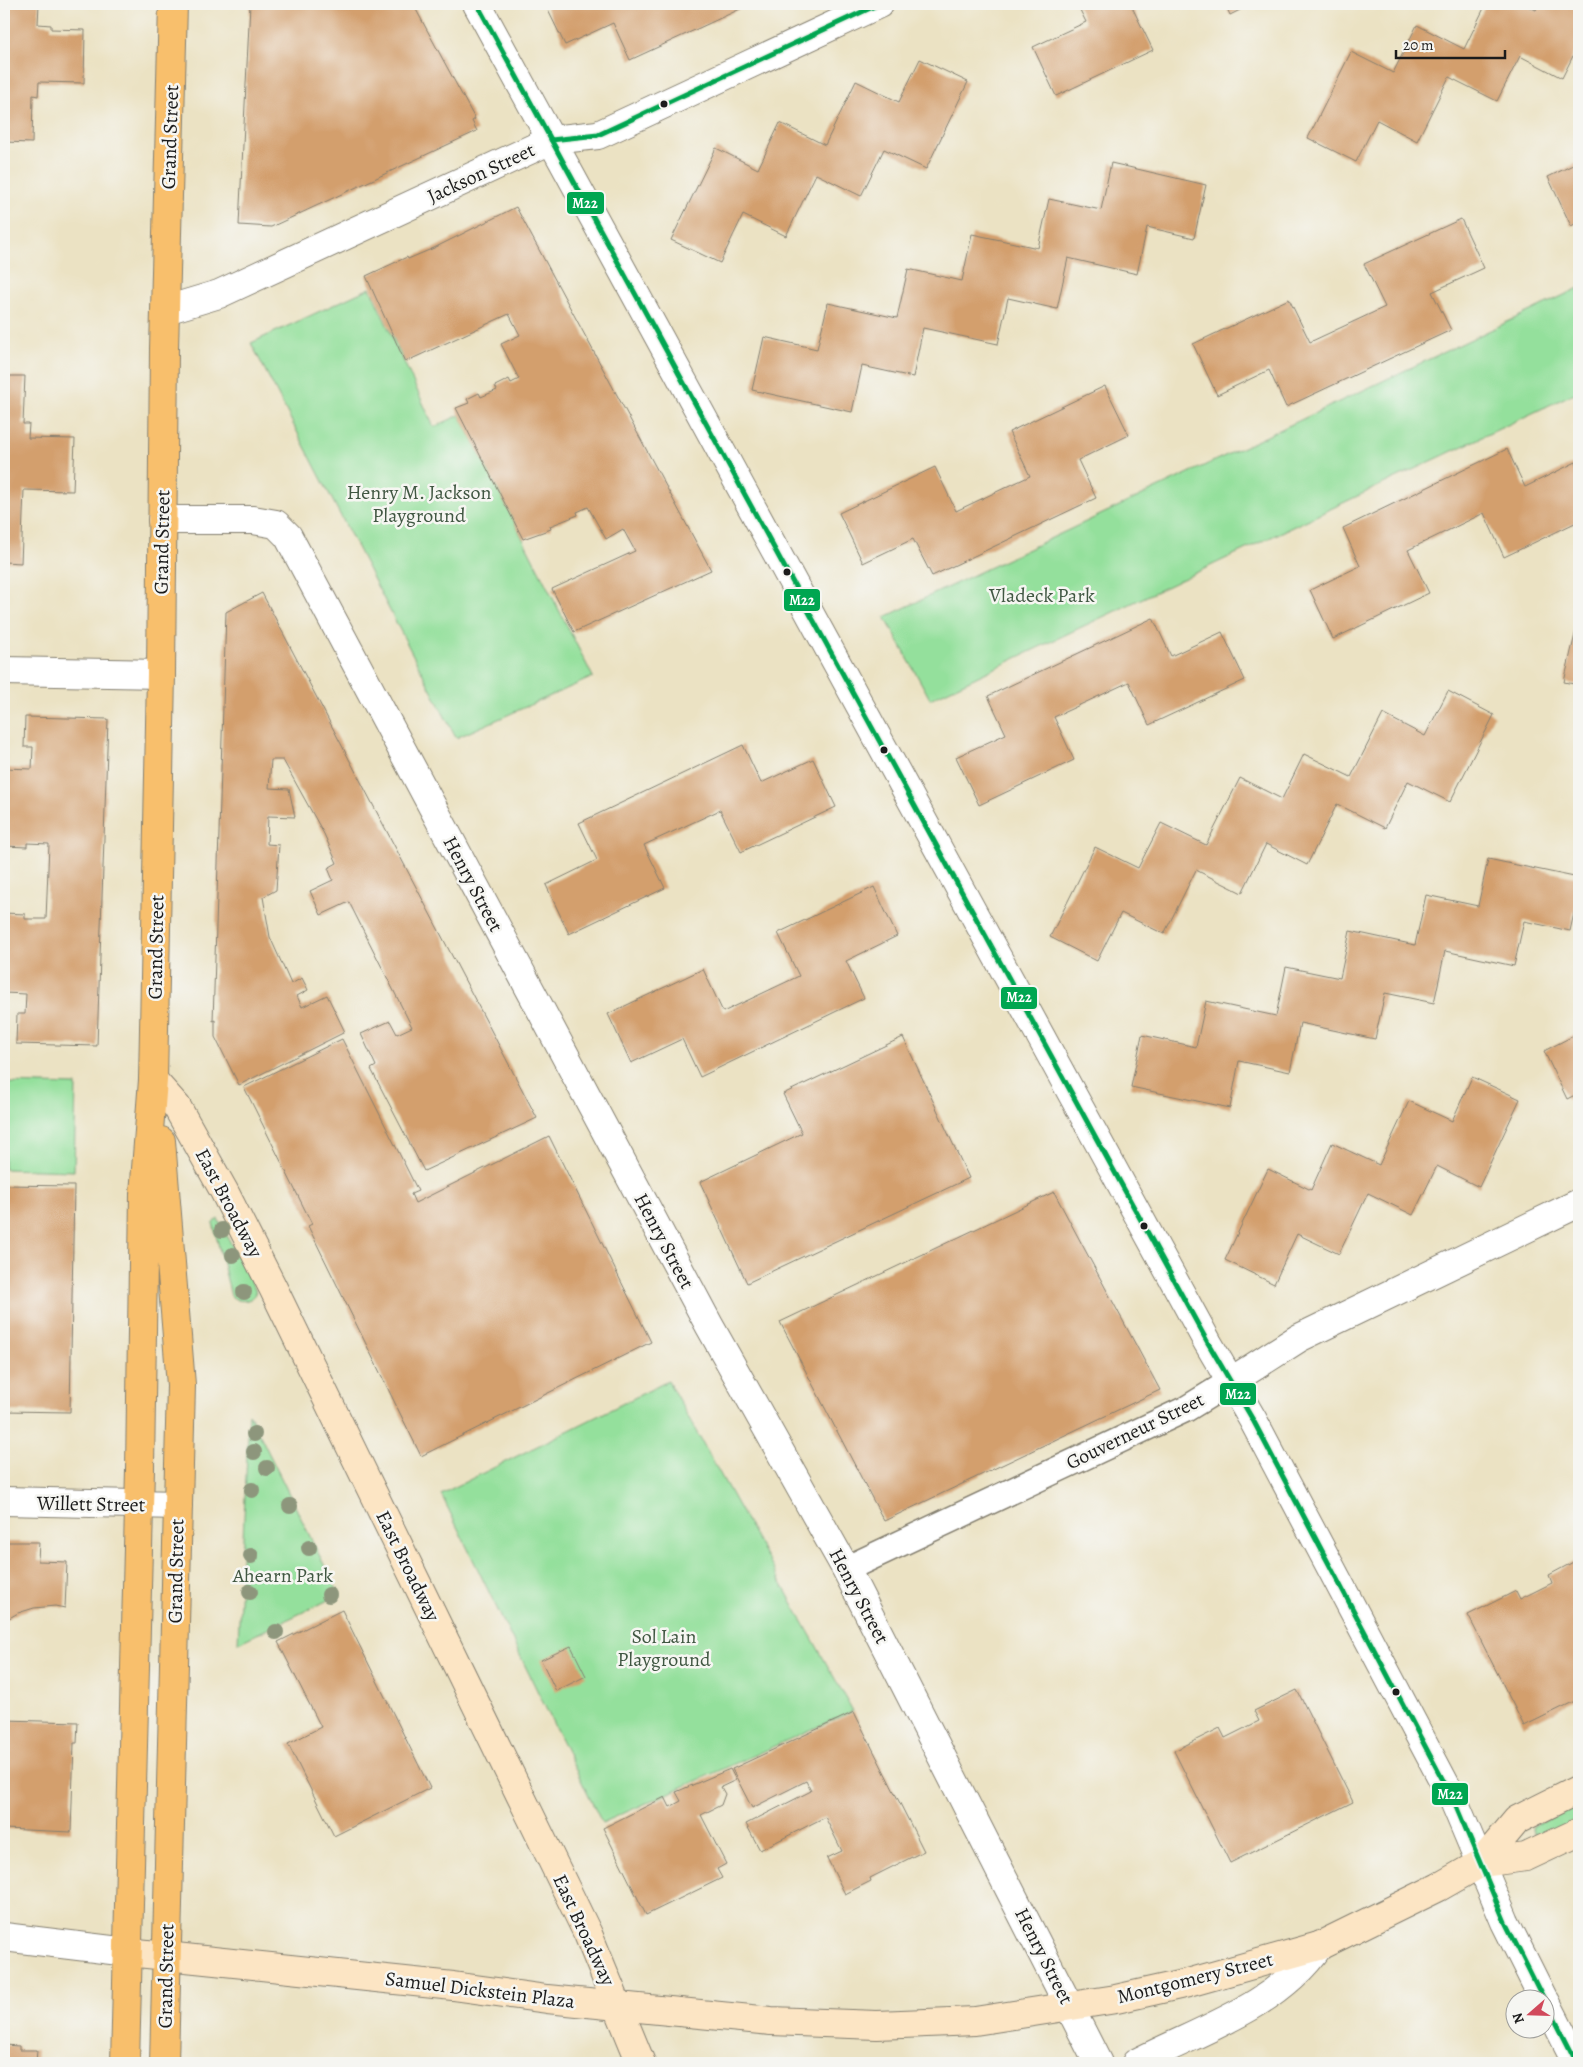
<svg xmlns="http://www.w3.org/2000/svg" width="1583" height="2067" viewBox="0 0 1583 2067" font-family="Alegreya,serif">
<style>
.green{fill:#94e09c;stroke:#587e5c}
.building{fill:#d39f6d}
.lines{fill:none;stroke-linecap:round;stroke-linejoin:round}
.pedestrian-casing{stroke:#847f70;stroke-width:28}
.minor-casing{stroke:#847f70;stroke-width:30}
.secondary-casing{stroke:#847f70;stroke-width:30}
.primary-casing{stroke:#847f70;stroke-width:30}
.pedestrian{stroke:#fff;stroke-width:25}
.minor{stroke:#fff;stroke-width:28}
.secondary{stroke:#fce5c4;stroke-width:28}
.primary{stroke:#f8bf6c;stroke-width:28}
.bus-1-casing{stroke:#f6f6f2;stroke-width:9}
.bus-1{stroke:#00a651;stroke-width:5}
.tree{fill:#8d967c}
.bus-dot{fill:#1c1c1c;stroke:#f6f6f2;stroke-width:2}
.labels{text-anchor:middle;dominant-baseline:central;stroke-width:5;stroke-linejoin:round;paint-order:stroke}
.street-label{font-size:20px;fill:#1c1c1c;stroke:#f6f6f2}
.park-label{font-size:20px;fill:#405742;stroke:#f6f6f2}
.line-badge{stroke:#f6f6f2;stroke-width:2}
.badge-label{font-size:14px;text-anchor:middle;font-weight:bold;fill:#fff}
</style>
<rect width="100%" height="100%" fill="#f6f6f2"/>
<filter id="ink" filterUnits="userSpaceOnUse"><feTurbulence type="fractalNoise" baseFrequency=".02" numOctaves="2"/><feDisplacementMap in="SourceGraphic" scale="10" xChannelSelector="R" yChannelSelector="G"/><feConvolveMatrix kernelMatrix="1 2 1 2 8 2 1 2 1" color-interpolation-filters="sRGB"/></filter>
<filter id="wash" filterUnits="userSpaceOnUse"><feTurbulence type="fractalNoise" baseFrequency=".0096" numOctaves="4" result="noise"/><feDisplacementMap in="SourceGraphic" scale="20" xChannelSelector="R" yChannelSelector="G"/><feGaussianBlur stdDeviation="1.12" result="paint"/><feColorMatrix in="noise" values="0 0 0 0 0 0 0 0 0 0 0 0 0 0 0 0 0 1.4 0 .05"/><feComposite in="paint" operator="in"/></filter>
<g filter="url(#wash)">
<rect width="100%" height="100%" fill="#ebe2c3"/>
<!-- green -->
<path class="green" d="M370,288L434,427L460,415L593,677L456,738L251,343Z
M1579,288V391L930,699L885,617Z
M4,1083L76,1085L74,1171L4,1169Z
M218,1219L255,1289L256,1294C250,1302 239,1303 231,1296L213,1223Z
M668,1381L853,1711L602,1823L441,1494Z
M249,1413L339,1595L238,1643Z
M1579,1801V1820L1537,1839L1532,1829L1533,1826Z"/>
<g id="blocks">
<!-- building -->
<path class="building" d="M4,4H39L38,24L51,25V29L85,30L84,83L39,82L38,96L33,95L32,143L4,142Z
M250,4H413L475,119L472,121L477,131L271,227L239,225Z
M545,4H751L630,60L613,23L565,45Z
M1077,4H1138L1132,7L1153,50L1056,96L1033,47L1086,22Z
M1225,4H1252L1230,15Z
M1486,4H1523L1536,10L1539,4H1579V44L1562,78L1520,56L1497,101L1449,77L1417,141L1377,120L1356,162L1308,138L1351,52L1393,73L1417,25L1464,49Z
M920,59L968,82L926,169L884,149L861,196L816,174L786,236L743,215L720,263L671,240L716,148L758,169L780,123L825,145L856,81L899,102Z
M1579,162V222L1571,226L1548,177Z
M1111,163L1206,185L1194,238L1147,227L1137,274L1068,258L1057,309L1008,298L998,344L923,328L913,377L862,366L852,412L752,390L764,337L817,349L828,303L897,318L908,269L962,281L972,234L1038,248L1049,199L1101,210Z
M516,207L711,570L574,632L552,589L635,551L623,529L606,539L588,507L577,512L578,515L550,526L551,529L523,539L456,408L469,403L467,399L479,393L481,397L497,390L495,386L509,379L511,383L519,379L501,344L520,335L509,314L405,362L366,276L407,257L408,259L434,248Z
M1461,219L1484,268L1432,292L1451,330L1286,407L1269,370L1217,395L1193,344L1289,299L1310,342L1385,307L1364,264Z
M4,376H25L23,424H29L28,438L75,439L73,491L24,490L21,563L4,562Z
M1105,386L1129,435L1078,460L1096,498L932,576L913,539L863,563L839,513L935,467L956,511L1030,476L1009,432Z
M1507,449L1525,487L1576,462L1579,470V521L1504,557L1484,513L1408,550L1429,593L1333,639L1310,590L1360,566L1343,528Z
M262,593L537,1118L424,1171L371,1069L376,1066L361,1034L390,1021L397,1034L412,1027L349,902L321,915L310,891L333,880L328,868L337,863L324,834L283,760H271L269,788L289,789L295,817L268,816L267,844L279,845L276,890L263,897L270,937L291,984L302,978L308,990L297,996L302,1007L327,995L345,1032L239,1085L215,1037V1020L213,1021L226,612Z
M1153,618L1171,656L1222,632L1245,680L1149,725L1129,682L1054,717L1074,760L979,805L956,757L1006,734L988,696Z
M1576,630H1579V685L1564,682Z
M1448,691L1494,715L1450,802L1408,781L1385,828L1337,804L1307,865L1266,844L1242,893L1196,870L1164,934L1121,913L1097,961L1050,937L1095,847L1138,868L1161,823L1206,845L1240,778L1282,799L1304,754L1351,777L1383,714L1425,736Z
M25,717L108,719L97,1046L16,1044L17,1014H25L26,994L4,993V913L25,914V919H46L49,844L27,843V847L4,846V768L32,769L33,747H24Z
M743,745L761,783L813,759L836,807L741,852L720,810L644,845L665,888L569,934L546,885L597,860L579,823Z
M1488,859L1579,878V891L1570,931L1524,921L1514,966L1445,951L1434,1003L1385,993L1375,1039L1300,1023L1290,1072L1239,1061L1230,1108L1131,1087L1142,1035L1196,1047L1206,1001L1276,1016L1286,967L1340,978L1350,931L1415,945L1426,895L1478,906Z
M874,887L897,936L846,961L864,998L700,1077L682,1039L631,1063L608,1014L703,969L723,1012L799,976L778,933Z
M1579,1033V1093L1567,1099L1544,1051Z
M903,1037L969,1178L747,1283L700,1182L802,1133L783,1094Z
M342,1039L418,1191L411,1194L415,1203L549,1136L651,1342L421,1456L308,1226L312,1224L244,1087Z
M1472,1077L1520,1099L1479,1187L1437,1166L1413,1215L1368,1193L1339,1254L1297,1234L1274,1284L1225,1260L1268,1169L1311,1190L1332,1143L1379,1165L1409,1101L1452,1121Z
M4,1185L74,1186L70,1412L4,1411Z
M1054,1192L1160,1390L884,1521L780,1322Z
M4,1542H39L38,1561L67,1562L65,1608L55,1606L34,1608L18,1613L4,1621Z
M1579,1559V1699L1524,1726L1468,1615L1516,1591L1520,1599L1552,1583L1549,1575Z
M342,1610L430,1788L334,1836L288,1744L321,1727L278,1642Z
M571,1646L586,1676L556,1691L541,1660Z
M1297,1690L1353,1802L1230,1863L1174,1751L1220,1728L1225,1738L1259,1721L1254,1711Z
M854,1712L924,1851L870,1878L871,1881L845,1894L827,1858L842,1851L825,1817L760,1850L746,1824L811,1791L806,1781L752,1808L732,1769Z
M4,1720L78,1722L77,1743H74L71,1832L4,1829Z
M730,1769L736,1780L721,1787L725,1794L721,1805L701,1815L726,1864L717,1869L722,1878L646,1915L603,1828L665,1797L670,1807L681,1801L676,1792Z
M4,2045L19,2046V2050H37L36,2063H4Z"/>
</g>
</g>
<g filter="url(#ink)">
<use href="#blocks" fill-opacity="0" stroke="#847f70" stroke-width="1"/>
<g class="lines">
<defs>
<path id="pedestrian" d="M846,1569L1186,1409L1230,1382"/>
<path id="minor" d="M477,4L1208,1343L1253,1420L1454,1801L1505,1922L1544,2000
M166,310L219,294L551,140L598,135L879,4
M162,520H253L276,524L288,536L709,1325L846,1569L1098,2063
M4,671L161,674
M1230,1382L1299,1338L1579,1203
M4,1501L178,1505
M4,1937L128,1952
M1546,2002L1577,2063
M1136,2063C1200,2030 1277,2007 1319,1946"/>
<path id="secondary" d="M153,1080L177,1107L224,1191L273,1288L588,1934L641,2063
M1481,1863L1526,1857L1579,1832
M128,1952L453,1986L547,1999L771,2021L877,2025L975,2021L1116,1999L1188,1983L1319,1946L1439,1887L1481,1863L1517,1820L1579,1789"/>
<path id="primary" d="M161,1141L181,1385L164,2063
M125,2063L140,1469L144,1194L153,1080L161,674L164,349L173,4"/>
</defs>
<!-- pedestrian casing -->
<use href="#pedestrian" class="pedestrian-casing"/>
<!-- minor casing -->
<use href="#minor" class="minor-casing"/>
<!-- secondary casing -->
<use href="#secondary" class="secondary-casing"/>
<!-- primary casing -->
<use href="#primary" class="primary-casing"/>
<!-- pedestrian -->
<use href="#pedestrian" class="pedestrian"/>
<!-- minor -->
<use href="#minor" class="minor"/>
<!-- secondary -->
<use href="#secondary" class="secondary"/>
<!-- primary -->
<use href="#primary" class="primary"/>
<defs>
<path id="bus-1" d="M477,4L1208,1343L1253,1420L1454,1801L1505,1922L1544,2000
M551,140L598,135L879,4
M1546,2002L1577,2063"/>
</defs>
<!-- bus-1 casing -->
<use href="#bus-1" class="bus-1-casing"/>
<!-- bus-1 -->
<use href="#bus-1" class="bus-1"/>
</g>
<!-- trees -->
<g class="tree">
<circle cx="222" cy="1230" r="8"/>
<circle cx="233" cy="1255" r="8"/>
<circle cx="244" cy="1292" r="8"/>
<circle cx="254" cy="1434" r="8"/>
<circle cx="254" cy="1452" r="8"/>
<circle cx="267" cy="1468" r="8"/>
<circle cx="252" cy="1490" r="8"/>
<circle cx="290" cy="1506" r="8"/>
<circle cx="309" cy="1548" r="8"/>
<circle cx="251" cy="1556" r="8"/>
<circle cx="250" cy="1592" r="8"/>
<circle cx="329" cy="1595" r="8"/>
<circle cx="276" cy="1632" r="8"/>
</g>
</g>
<!-- markers -->
<g class="bus-dot">
<circle cx="664" cy="104" r="4.5"/>
<circle cx="787" cy="572" r="4.5"/>
<circle cx="884" cy="750" r="4.5"/>
<circle cx="1144" cy="1226" r="4.5"/>
<circle cx="1396" cy="1692" r="4.5"/>
</g>
<g class="labels">
<!-- street labels -->
<g class="street-label">
<text transform="translate(170 137) rotate(-88)">Grand Street</text>
<text transform="translate(481 173) rotate(-25)">Jackson Street</text>
<text transform="translate(162 542) rotate(-89)">Grand Street</text>
<text transform="translate(473 884) rotate(62)">Henry Street</text>
<text transform="translate(156 947) rotate(-89)">Grand Street</text>
<text transform="translate(229 1203) rotate(62)">East Broadway</text>
<text transform="translate(664 1241) rotate(62)">Henry Street</text>
<text transform="translate(1135 1431) rotate(-26)">Gouverneur Street</text>
<text transform="translate(91 1504) rotate(1)">Willett Street</text>
<text transform="translate(408 1566) rotate(64)">East Broadway</text>
<text transform="translate(176 1571) rotate(-89)">Grand Street</text>
<text transform="translate(859 1596) rotate(62)">Henry Street</text>
<text transform="translate(584 1930) rotate(65)">East Broadway</text>
<text transform="translate(1044 1956) rotate(63)">Henry Street</text>
<text transform="translate(166 1976) rotate(-89)">Grand Street</text>
<text transform="translate(1195 1978) rotate(-14)">Montgomery Street</text>
<text transform="translate(480 1990) rotate(7)">Samuel Dickstein Plaza</text>
</g>
<!-- park labels -->
<g class="park-label">
<text x="419" y="492">Henry M. Jackson<tspan x="419" dy="23">Playground</tspan></text>
<text x="1042" y="595">Vladeck Park</text>
<text x="283" y="1575">Ahearn Park</text>
<text x="664" y="1636">Sol Lain<tspan x="664" dy="23">Playground</tspan></text>
</g>
</g>
<g class="line-badge">
<rect x="566" y="191" width="39" height="24" rx="5" fill="#00a651"/>
<rect x="783" y="588" width="38" height="24" rx="5" fill="#00a651"/>
<rect x="1000" y="986" width="38" height="24" rx="5" fill="#00a651"/>
<rect x="1219" y="1382" width="38" height="24" rx="5" fill="#00a651"/>
<rect x="1431" y="1782" width="38" height="24" rx="5" fill="#00a651"/>
</g>
<g class="badge-label">
<text x="585" y="208">M22</text>
<text x="802" y="605">M22</text>
<text x="1019" y="1002">M22</text>
<text x="1238" y="1399">M22</text>
<text x="1450" y="1799">M22</text>
</g>
<!-- margin -->
<rect width="1583" height="2067" fill="none" stroke="#f6f6f2" stroke-width="20"/>
<!-- north arrow -->
<g transform="translate(1530 2014) rotate(250)"><circle r="24" fill="#f6f6f2" stroke="#9f9f9c"/>
<path d="M0-4L9 19L0 12L-9 19Z" fill="#d1495b"/>
<text y="-8" font-size="14" font-weight="bold" text-anchor="middle" fill="#1c1c1c">N</text>
</g>
<!-- scale -->
<path d="M1396 50v8h109v-8" fill="none" stroke="#1c1c1c" stroke-width="2.5"/>
<text x="1403" y="50" font-size="15" fill="#1c1c1c" stroke="#f6f6f2" stroke-width="4" paint-order="stroke">20 m</text>
</svg>
